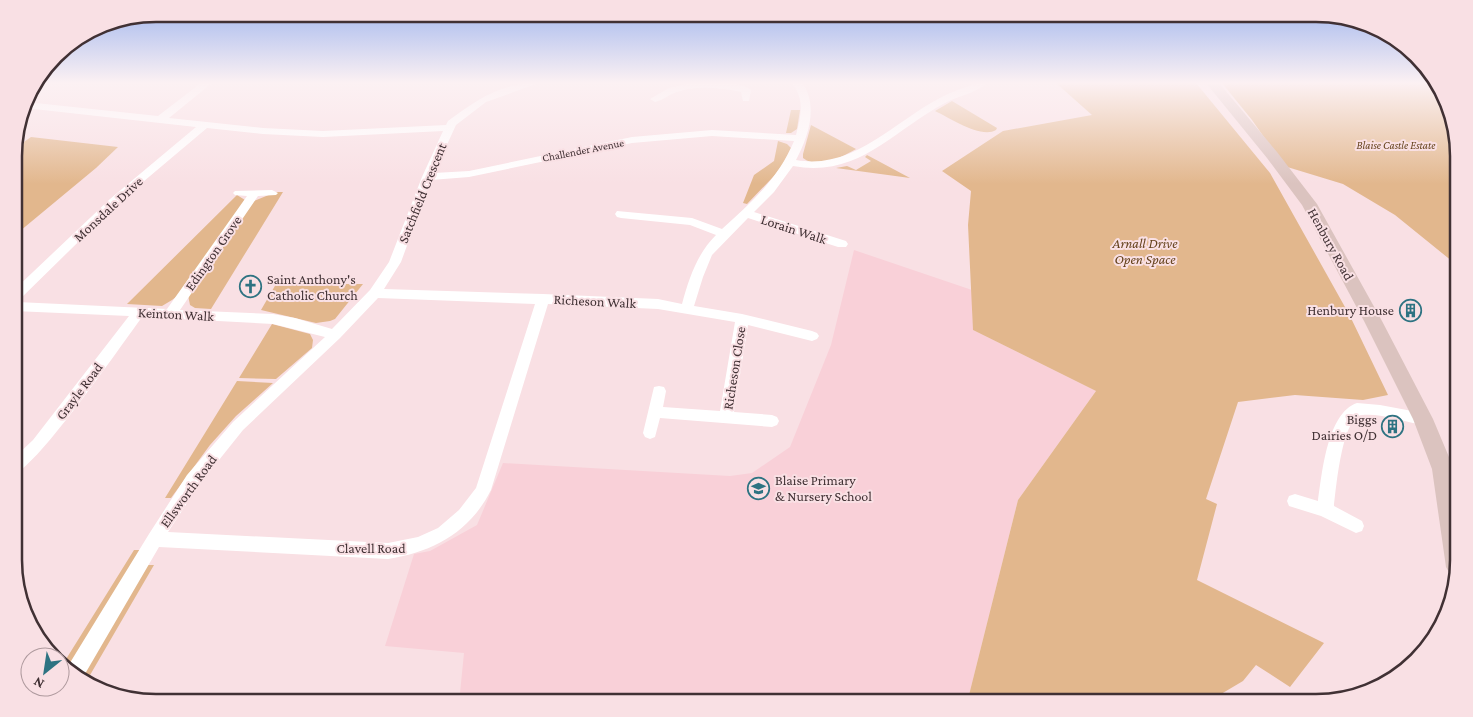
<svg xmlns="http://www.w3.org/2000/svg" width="1473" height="717" viewBox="0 0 1473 717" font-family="'Crimson Pro',serif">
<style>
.built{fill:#f9d0d8}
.green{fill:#e2b78d}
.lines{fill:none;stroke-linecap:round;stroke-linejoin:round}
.street{fill:#fff;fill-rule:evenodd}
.secondary{fill:#dbc3bf;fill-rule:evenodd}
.labels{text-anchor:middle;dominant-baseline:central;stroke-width:4;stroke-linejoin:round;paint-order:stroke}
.far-park-label{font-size:11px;font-style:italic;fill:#65421c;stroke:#f9e0e4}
.far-street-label{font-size:11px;fill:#413134;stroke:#f9e0e4}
.street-label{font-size:14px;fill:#413134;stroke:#f9e0e4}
.park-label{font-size:14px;font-style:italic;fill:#65421c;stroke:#f9e0e4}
.poi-label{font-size:14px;fill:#413134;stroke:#f9e0e4;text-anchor:start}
.rim{fill:none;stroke:#413134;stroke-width:2.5}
</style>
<rect width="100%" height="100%" fill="#f9e0e4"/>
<!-- built -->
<path class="built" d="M854,250L972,290L973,330L1096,391L1018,500L967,703H459L464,653L385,646L414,554L430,551L477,525L503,463L730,476L752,473L790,447L831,345Z"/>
<!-- green -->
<path class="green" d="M1056,83H1196L1270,173L1350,316L1388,395L1363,400L1295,395L1238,402L1206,499L1217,504L1197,580L1324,643L1290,687L1256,665L1243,681L1216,697L1172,701L967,703L1018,500L1096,391L973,330L968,225L971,191L942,171L1003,131L1092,115Z
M1222,83H1437L1458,138V266L1395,215L1343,184L1284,166L1252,120Z
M952,101L997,128L996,130C981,139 950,118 935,111Z
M791,110H800L797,129L791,133H786Z
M811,125L856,149C842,157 818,170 803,158V154Z
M31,137L118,147L96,168L14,236V149Z
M778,141L787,144L791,148L783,164L774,176L747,204L743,203L754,175L774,161Z
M867,155L910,178L836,168L847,166L856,170L871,161L865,157Z
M276,192H283L211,309L195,308L190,305L188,295L254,201Z
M237,195L245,200L180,294L172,300L162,306L127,304Z
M276,284H363L335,319L330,321L316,323L261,310Z
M272,324L310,334L313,340L312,348L276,379L239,378Z
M237,381L273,383L236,416L210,445L171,498H165Z
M134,550H141L69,668L63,664Z
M147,565H154L86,682L80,677Z"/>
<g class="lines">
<!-- street -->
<path class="street" d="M201,83H212L169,118L263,128L323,131L446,125L448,121C478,99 501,83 539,83L486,102L456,125L434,173L469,171L632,137L712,130L796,135C801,115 805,100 792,83H802C819,105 808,138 796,160C857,171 898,116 950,93C963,88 973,83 987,83C976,93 958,96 945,103C892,131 859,178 793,166L774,192L754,212L846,241L848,244L846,247H838L748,218L712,255L703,277L694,306L742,314L812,331L817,333L819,336L817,339L812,341L748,325L734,412L772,415L777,417L779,421L777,425L772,427L660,418L655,437L650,439L645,437L643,433L654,387L659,386L664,387L666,391L663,407L720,411L735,322L658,309L548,304L491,490C470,532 433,552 388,559L159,547L82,679L68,666L149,534L187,475L233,422L325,337L273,324L142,317C123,343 37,467 15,473V457L33,440L129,316L14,311V290L110,199L196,127L25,108L26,102L158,116ZM207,128L263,134L323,137L443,131L422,177L389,262L370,290L332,329L295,318L273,314L180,310L258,196L276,195L278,193L272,190L235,191L233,193L235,195L247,196L167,309L17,302L118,203ZM712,136L794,141C779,178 751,203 722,229L692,218L617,211L615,214L617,217L621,218L690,225L716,235C697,254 689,278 682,304L658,299L543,294L384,289L401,262L431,180L469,177L632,143ZM378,298L535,304L476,488L459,510L438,528L418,537L388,543L168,532L199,485L243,430L340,338Z
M691,83C706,83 739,80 751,90L749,101H743L741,92C721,88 697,85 677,92C669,94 664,100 655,102L650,99L669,88Z
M1357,403L1380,405L1423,413L1428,415L1430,419L1428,423L1423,425C1404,422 1382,413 1362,415C1342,416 1336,490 1334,506L1362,521L1364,526L1362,531L1356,533L1321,516L1289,506L1287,501L1289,496L1295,494L1318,501C1322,474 1327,413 1357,403Z"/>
<!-- secondary -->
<path class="secondary" d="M1206,83H1219L1277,152L1317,204L1382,321L1433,419L1454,469L1459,503V560L1455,577L1450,574L1446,567L1432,469L1413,419L1364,321L1302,205L1267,158Z"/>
</g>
<!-- sky -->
<linearGradient id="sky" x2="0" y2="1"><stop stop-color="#a1b6ee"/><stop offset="0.45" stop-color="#fcf1f3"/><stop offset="1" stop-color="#fcf1f3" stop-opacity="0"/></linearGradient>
<rect width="1473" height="184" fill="url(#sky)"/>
<!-- icons -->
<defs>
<symbol id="church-ring" viewBox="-11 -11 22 22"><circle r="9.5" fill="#f9e0e4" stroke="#2e7382" stroke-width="1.5"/><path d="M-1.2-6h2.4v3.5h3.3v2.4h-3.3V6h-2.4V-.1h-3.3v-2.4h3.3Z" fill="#2e7382"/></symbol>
<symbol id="building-ring" viewBox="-11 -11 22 22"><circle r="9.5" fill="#f9e0e4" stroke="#2e7382" stroke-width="1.5"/><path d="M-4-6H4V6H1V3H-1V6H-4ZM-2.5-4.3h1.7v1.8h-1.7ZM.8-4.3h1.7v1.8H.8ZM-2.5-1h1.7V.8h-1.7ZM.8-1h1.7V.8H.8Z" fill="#2e7382"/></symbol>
<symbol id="school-ring" viewBox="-11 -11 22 22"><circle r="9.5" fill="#f9e0e4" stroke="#2e7382" stroke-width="1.5"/><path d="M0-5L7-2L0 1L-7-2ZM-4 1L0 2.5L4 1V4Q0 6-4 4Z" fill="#2e7382"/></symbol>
</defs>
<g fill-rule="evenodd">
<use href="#church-ring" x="238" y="274" width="25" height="25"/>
<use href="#building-ring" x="1398" y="298" width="25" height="25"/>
<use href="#building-ring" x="1380" y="414" width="25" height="25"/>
<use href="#school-ring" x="746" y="476" width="25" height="25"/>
</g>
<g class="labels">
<!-- far-park labels -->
<g class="far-park-label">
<text x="1396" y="145">Blaise Castle Estate</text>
</g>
<!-- far-street labels -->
<g class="far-street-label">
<text transform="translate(583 150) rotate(-11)">Challender Avenue</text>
</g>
<!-- street labels -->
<g class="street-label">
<text transform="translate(422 193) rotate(-68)">Satchfield Crescent</text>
<text transform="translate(108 209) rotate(-43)">Monsdale Drive</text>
<text transform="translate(794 229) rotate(18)">Lorain Walk</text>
<text transform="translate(1331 244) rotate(61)">Henbury Road</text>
<text transform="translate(213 253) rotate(-55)">Edington Grove</text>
<text transform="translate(595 301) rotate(3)">Richeson Walk</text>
<text transform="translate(176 314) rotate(3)">Keinton Walk</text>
<text transform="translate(734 368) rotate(-81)">Richeson Close</text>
<text transform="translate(79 391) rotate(-53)">Grayle Road</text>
<text transform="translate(188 491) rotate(-54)">Ellsworth Road</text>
<text x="371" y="548">Clavell Road</text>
</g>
<!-- park labels -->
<g class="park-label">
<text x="1145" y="243">Arnall Drive<tspan x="1145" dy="16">Open Space</tspan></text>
</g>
<!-- poi labels -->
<g class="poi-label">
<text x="267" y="279">Saint Anthony's<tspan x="267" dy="16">Catholic Church</tspan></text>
<text x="1394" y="310" text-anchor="end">Henbury House</text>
<text x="1377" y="419" text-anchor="end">Biggs<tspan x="1377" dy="16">Dairies O/D</tspan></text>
<text x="775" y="480">Blaise Primary<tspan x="775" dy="16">&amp; Nursery School</tspan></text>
</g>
</g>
<!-- crop -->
<path d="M0 0H1473V717H0ZM156 22H1316A134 134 0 0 1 1450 156V560A134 134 0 0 1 1316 694H156A134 134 0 0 1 22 560V156A134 134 0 0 1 156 22Z" fill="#f9e0e4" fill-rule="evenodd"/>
<path class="rim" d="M156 22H1316A134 134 0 0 1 1450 156V560A134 134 0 0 1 1316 694H156A134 134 0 0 1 22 560V156A134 134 0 0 1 156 22Z"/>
<!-- north arrow -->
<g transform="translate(45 672) rotate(210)"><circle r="24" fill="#f9e0e4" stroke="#af9a9e"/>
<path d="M0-4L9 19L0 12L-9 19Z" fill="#2e7382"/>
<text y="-8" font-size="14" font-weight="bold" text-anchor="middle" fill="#413134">N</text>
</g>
</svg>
